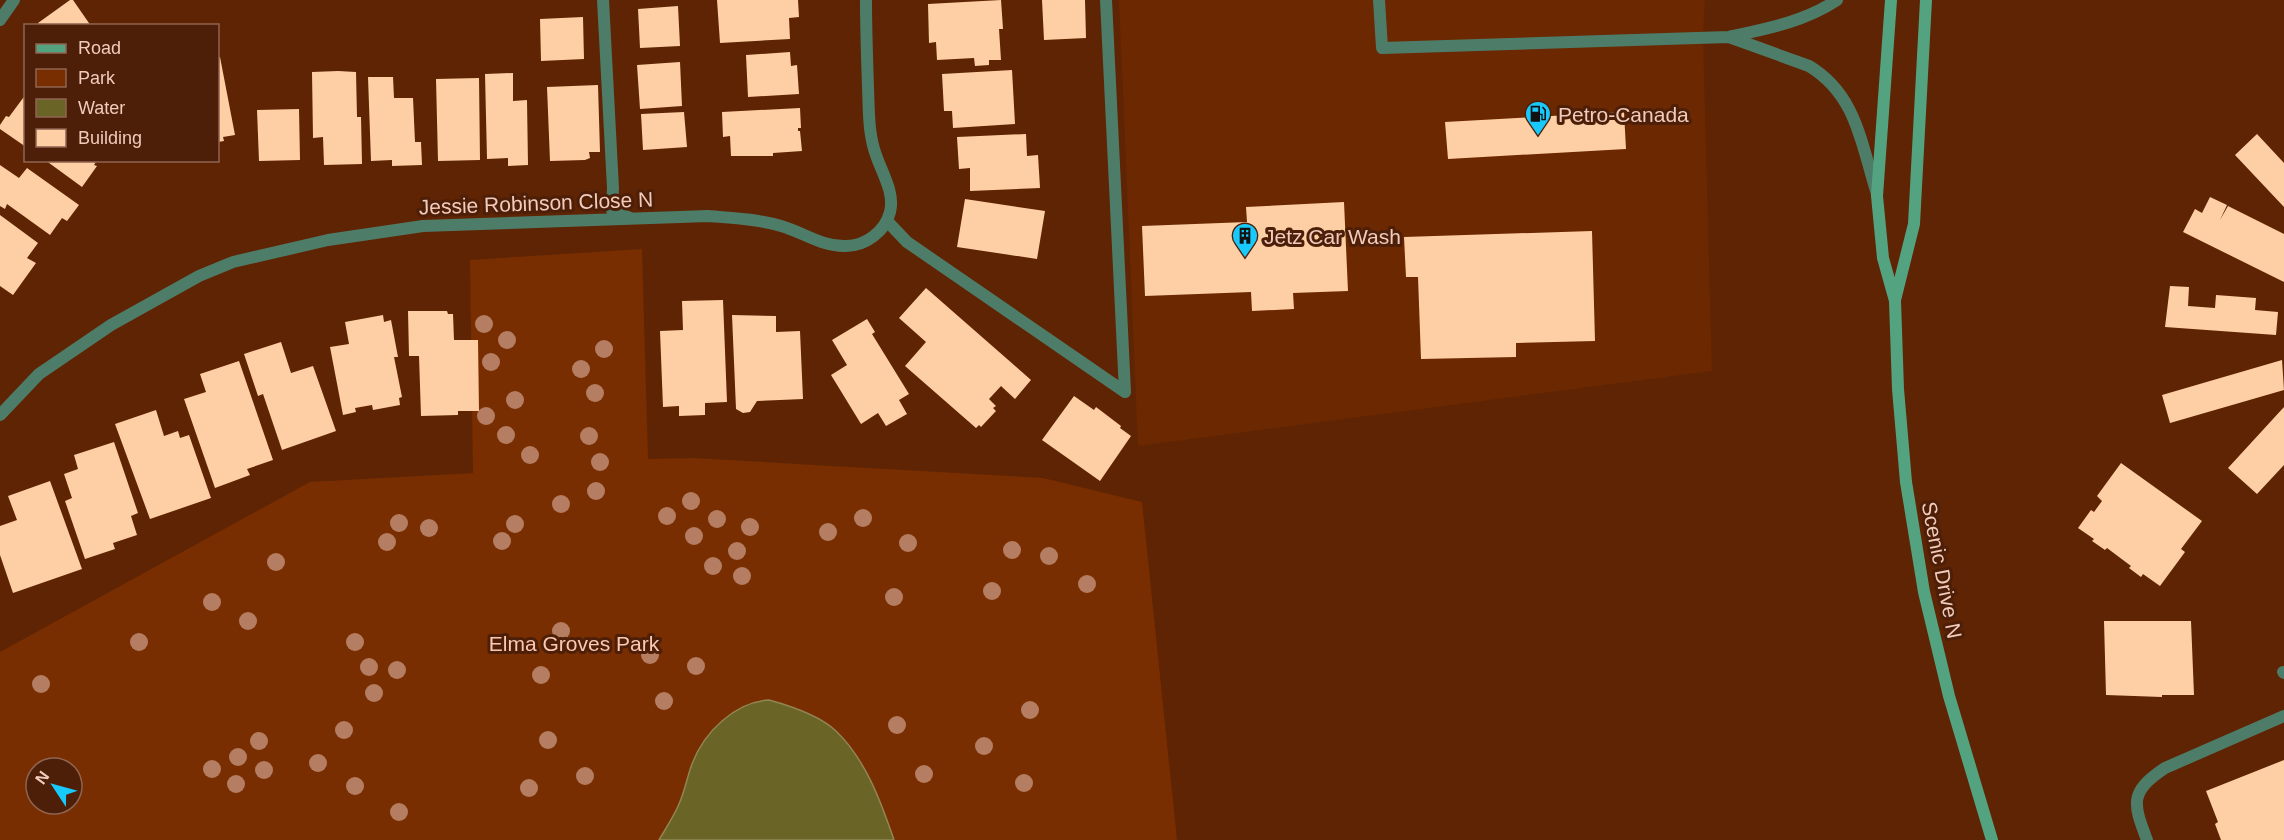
<svg xmlns="http://www.w3.org/2000/svg" width="2284" height="840" viewBox="0 0 2284 840" font-family="Arial,sans-serif">
<style>
.built{fill:#6b2801}
.green{fill:#782e01;fill-rule:evenodd}
.water{fill:#6a6527;stroke:#928453;stroke-width:1.5}
.building{fill:#fecfa5}
.lines{fill:none;stroke-linecap:round;stroke-linejoin:round}
.service{stroke:#4d7d68;stroke-width:12}
.minor{stroke:#4d7d68;stroke-width:12}
.secondary{stroke:#53a381;stroke-width:12}
.tree{fill:#b57e63}
.labels{text-anchor:middle;dominant-baseline:central;stroke-width:6;stroke-linejoin:round;paint-order:stroke}
.poi-label{font-size:21px;fill:#f1cbbb;stroke:#4d1f08;text-anchor:start}
.street-label{font-size:21px;fill:#f1cbbb;stroke:#4d1f08}
.park-label{font-size:21px;fill:#fcc8b2;stroke:#4d1f08}
</style>
<rect width="100%" height="100%" fill="#5f2403"/>
<!-- built -->
<path class="built" d="M1119,0H1705L1703,35L1712,371L1138,446Z"/>
<!-- green -->
<path class="green" d="M642,249L648,459L694,458L1043,478L1142,502L1177,840H0V652L310,482L473,473L470,260ZM36,768H72V804H36Z"/>
<!-- water -->
<path class="water" d="M769,700C791,706 819,715 836,731C866,760 881,802 894,840H659C666,828 674,816 679,804C685,791 687,777 692,764C704,732 735,702 769,700Z"/>
<!-- building -->
<path class="building" d="M70,0H73L91,26H40L38,23Z
M717,0H798L799,17L789,18L790,39L720,43Z
M1001,0L1003,29H999L1001,60H989V65L975,66L974,58L937,60L936,42L929,43L928,4Z
M1042,0H1085L1086,38L1044,40Z
M678,6L680,46L640,48L638,9Z
M583,17L584,59L541,61L540,19Z
M790,52L791,66L797,65L799,94L748,97L746,55Z
M218,57H220L235,135L223,137L224,141L218,142Z
M680,62L682,106L640,109L637,65Z
M1012,70L1015,124L953,128L952,111H944L942,74Z
M338,71L356,72L357,117H361L362,164L324,165L323,137L313,138L312,72Z
M513,73V101L527,100L528,165L508,166V158L487,159L485,74Z
M368,77H393L394,98H413L415,142H421L422,165L392,166V160L371,161Z
M479,78L480,160L438,161L436,79Z
M598,85L600,152H589L590,158L585,160L550,161L547,87Z
M26,94V147L0,129V125L6,116L9,117Z
M800,108L801,128H798V131H800L802,151L773,153V156H731L730,136L723,137L722,112Z
M299,109L300,160L259,161L257,110Z
M684,112L687,147L643,150L641,114Z
M1624,112L1626,149L1448,159L1445,122Z
M1026,134L1027,156L1038,155L1040,188L970,191V168L959,169L957,137Z
M2257,134L2284,163V207L2235,155Z
M45,160H97L94,165L97,166L82,187Z
M0,165L19,178L27,168L79,205L67,221L62,218L50,235L7,204L5,209L0,206Z
M2210,197L2227,205L2220,220L2228,206L2284,234V282L2183,232L2195,209L2202,213Z
M965,199L1045,211L1037,259L957,247Z
M1344,202L1348,291L1293,293L1294,309L1252,311L1251,292L1145,296L1142,226L1247,222L1246,207Z
M0,215L38,243L27,258L36,263L13,295L0,286Z
M1592,231L1595,341L1516,343V357L1421,359L1418,277H1406L1404,237Z
M2170,286L2189,287L2188,306L2215,308L2216,295L2256,298L2255,310L2278,312L2276,335L2165,327Z
M926,288L1031,380L1015,399L1001,386L989,399L996,406L993,408L996,411L981,427L979,425L976,428L905,366L926,342L899,318Z
M723,300L727,402L705,403V415L679,416V406L663,407L660,331L683,330L682,301Z
M408,311H447L448,314H453L454,340H478L479,411H458V415L421,416L419,356H409Z
M383,315L384,322L391,320L398,357H394L402,397L399,398L400,405L373,410L372,405L355,408L356,412L343,415L330,347L349,344L345,322Z
M732,315L776,316V332L800,331L803,399L757,401L750,412L743,413L736,409Z
M867,319L875,332L872,334L909,394L899,400L907,414L886,426L878,413L861,424L831,375L847,365L832,340Z
M281,342L291,373L313,366L336,431L282,450L263,394L258,396L244,354Z
M2282,360L2284,390L2170,423L2162,395Z
M239,361L273,460L247,469L250,475L215,488L184,399L206,392L200,374Z
M1074,396L1094,410L1096,407L1121,426L1120,428L1131,436L1100,481L1042,440Z
M2284,407V465L2257,494L2228,468Z
M156,410L164,436L178,431L180,438L189,435L211,498L150,519L115,424Z
M114,442L138,513L131,516L137,535L113,543L115,549L85,559L65,501L72,498L64,474L78,469L74,455Z
M2121,463L2202,521L2181,549L2185,552L2160,586L2143,574L2141,577L2129,568L2131,566L2107,548L2105,550L2092,541L2094,539L2078,528L2091,510L2094,512L2102,501L2097,496Z
M50,481L82,569L13,593L0,555V526L17,520L8,496Z
M2104,621H2191L2194,695H2162V697L2106,695Z
M2284,760V840H2221L2215,824L2218,822L2206,791Z"/>
<g class="lines">
<!-- service -->
<path class="service" d="M603,0L613,188L612,210L630,218
M1106,0L1125,392
M1379,0L1382,48L1728,37C1766,29 1804,22 1837,0
M0,20L14,0
M1729,37L1809,66C1857,95 1861,144 1877,194
M887,221L907,242L1125,392
M2147,840C2133,803 2129,792 2165,768L2284,716"/>
<!-- minor -->
<path class="minor" d="M0,415L39,374L111,325L199,276L233,262L328,240L423,226L708,216C732,218 757,219 781,226C803,232 822,247 846,246C865,246 885,232 890,212C895,193 882,173 876,155C868,133 869,110 868,87C867,58 866,29 866,0
M2283,672L2284,673"/>
<!-- secondary -->
<path class="secondary" d="M1891,0L1877,196L1883,258L1895,301L1898,389L1906,482L1924,592L1949,696L1992,840
M1895,300L1914,224L1926,0"/>
</g>
<!-- trees -->
<g class="tree">
<circle cx="484" cy="324" r="9"/>
<circle cx="507" cy="340" r="9"/>
<circle cx="604" cy="349" r="9"/>
<circle cx="491" cy="362" r="9"/>
<circle cx="581" cy="369" r="9"/>
<circle cx="595" cy="393" r="9"/>
<circle cx="515" cy="400" r="9"/>
<circle cx="486" cy="416" r="9"/>
<circle cx="506" cy="435" r="9"/>
<circle cx="589" cy="436" r="9"/>
<circle cx="530" cy="455" r="9"/>
<circle cx="600" cy="462" r="9"/>
<circle cx="596" cy="491" r="9"/>
<circle cx="691" cy="501" r="9"/>
<circle cx="561" cy="504" r="9"/>
<circle cx="667" cy="516" r="9"/>
<circle cx="863" cy="518" r="9"/>
<circle cx="717" cy="519" r="9"/>
<circle cx="399" cy="523" r="9"/>
<circle cx="515" cy="524" r="9"/>
<circle cx="750" cy="527" r="9"/>
<circle cx="429" cy="528" r="9"/>
<circle cx="828" cy="532" r="9"/>
<circle cx="694" cy="536" r="9"/>
<circle cx="502" cy="541" r="9"/>
<circle cx="387" cy="542" r="9"/>
<circle cx="908" cy="543" r="9"/>
<circle cx="1012" cy="550" r="9"/>
<circle cx="737" cy="551" r="9"/>
<circle cx="1049" cy="556" r="9"/>
<circle cx="276" cy="562" r="9"/>
<circle cx="713" cy="566" r="9"/>
<circle cx="742" cy="576" r="9"/>
<circle cx="1087" cy="584" r="9"/>
<circle cx="992" cy="591" r="9"/>
<circle cx="894" cy="597" r="9"/>
<circle cx="212" cy="602" r="9"/>
<circle cx="248" cy="621" r="9"/>
<circle cx="561" cy="631" r="9"/>
<circle cx="139" cy="642" r="9"/>
<circle cx="355" cy="642" r="9"/>
<circle cx="650" cy="655" r="9"/>
<circle cx="696" cy="666" r="9"/>
<circle cx="369" cy="667" r="9"/>
<circle cx="397" cy="670" r="9"/>
<circle cx="541" cy="675" r="9"/>
<circle cx="41" cy="684" r="9"/>
<circle cx="374" cy="693" r="9"/>
<circle cx="664" cy="701" r="9"/>
<circle cx="1030" cy="710" r="9"/>
<circle cx="897" cy="725" r="9"/>
<circle cx="344" cy="730" r="9"/>
<circle cx="548" cy="740" r="9"/>
<circle cx="259" cy="741" r="9"/>
<circle cx="984" cy="746" r="9"/>
<circle cx="238" cy="757" r="9"/>
<circle cx="318" cy="763" r="9"/>
<circle cx="212" cy="769" r="9"/>
<circle cx="264" cy="770" r="9"/>
<circle cx="924" cy="774" r="9"/>
<circle cx="585" cy="776" r="9"/>
<circle cx="1024" cy="783" r="9"/>
<circle cx="236" cy="784" r="9"/>
<circle cx="355" cy="786" r="9"/>
<circle cx="529" cy="788" r="9"/>
<circle cx="399" cy="812" r="9"/>
</g>
<!-- icons -->
<defs>
<symbol id="fuel-pin" viewBox="-11 -11 22 30"><path d="M0 17L-7.5 6A9.5 9.5 0 1 1 7.5 6Z" fill="#17cafb" stroke="#4d1f08"/><path d="M-5.5-6h7V0h2V4h1.3V-2.5L3-4.5l.8-.8L6-3V5H2.5V1h-1V6h-7ZM-4.2-4.7v3.2H.2V-4.7Z" fill="#111"/></symbol>
<symbol id="building-pin" viewBox="-11 -11 22 30"><path d="M0 17L-7.5 6A9.5 9.5 0 1 1 7.5 6Z" fill="#17cafb" stroke="#4d1f08"/><path d="M-4-6H4V6H1V3H-1V6H-4ZM-2.5-4.3h1.7v1.8h-1.7ZM.8-4.3h1.7v1.8H.8ZM-2.5-1h1.7V.8h-1.7ZM.8-1h1.7V.8H.8Z" fill="#111"/></symbol>
</defs>
<g fill-rule="evenodd">
<use href="#fuel-pin" x="1523" y="99" width="30" height="40"/>
<use href="#building-pin" x="1230" y="221" width="30" height="40"/>
</g>
<g class="labels">
<!-- poi labels -->
<g class="poi-label">
<text x="1558" y="114">Petro-Canada</text>
<text x="1264" y="236">Jetz Car Wash</text>
</g>
<!-- street labels -->
<g class="street-label">
<text transform="translate(536 203) rotate(-2)">Jessie Robinson Close N</text>
<text transform="translate(1942 570) rotate(79)">Scenic Drive N</text>
</g>
<!-- park labels -->
<g class="park-label">
<text x="574" y="643">Elma Groves Park</text>
</g>
</g>
<!-- legend -->
<rect x="24" y="24" width="195" height="138" fill="#4d1f08" stroke="#8f6450" stroke-width="1.5"/>
<rect x="36" y="44" width="30" height="9" fill="#53a381" stroke="#8f6450" stroke-width="1.5"/>
<text x="78" y="54" font-size="18" fill="#f1cbbb">Road</text>
<rect x="36" y="69" width="30" height="18" fill="#782e01" stroke="#8f6450" stroke-width="1.5"/>
<text x="78" y="84" font-size="18" fill="#f1cbbb">Park</text>
<rect x="36" y="99" width="30" height="18" fill="#6a6527" stroke="#8f6450" stroke-width="1.5"/>
<text x="78" y="114" font-size="18" fill="#f1cbbb">Water</text>
<rect x="36" y="129" width="30" height="18" fill="#fecfa5" stroke="#8f6450" stroke-width="1.5"/>
<text x="78" y="144" font-size="18" fill="#f1cbbb">Building</text>
<!-- north arrow -->
<g transform="translate(54 786) rotate(306)"><circle r="28" fill="#4d1f08" stroke="#8f6450" stroke-width="1.5"/>
<path d="M0-4.5L10 22L0 15L-10 22Z" fill="#17cafb"/>
<text y="-9" font-size="16" font-weight="bold" text-anchor="middle" fill="#f1cbbb">N</text>
</g>
</svg>
